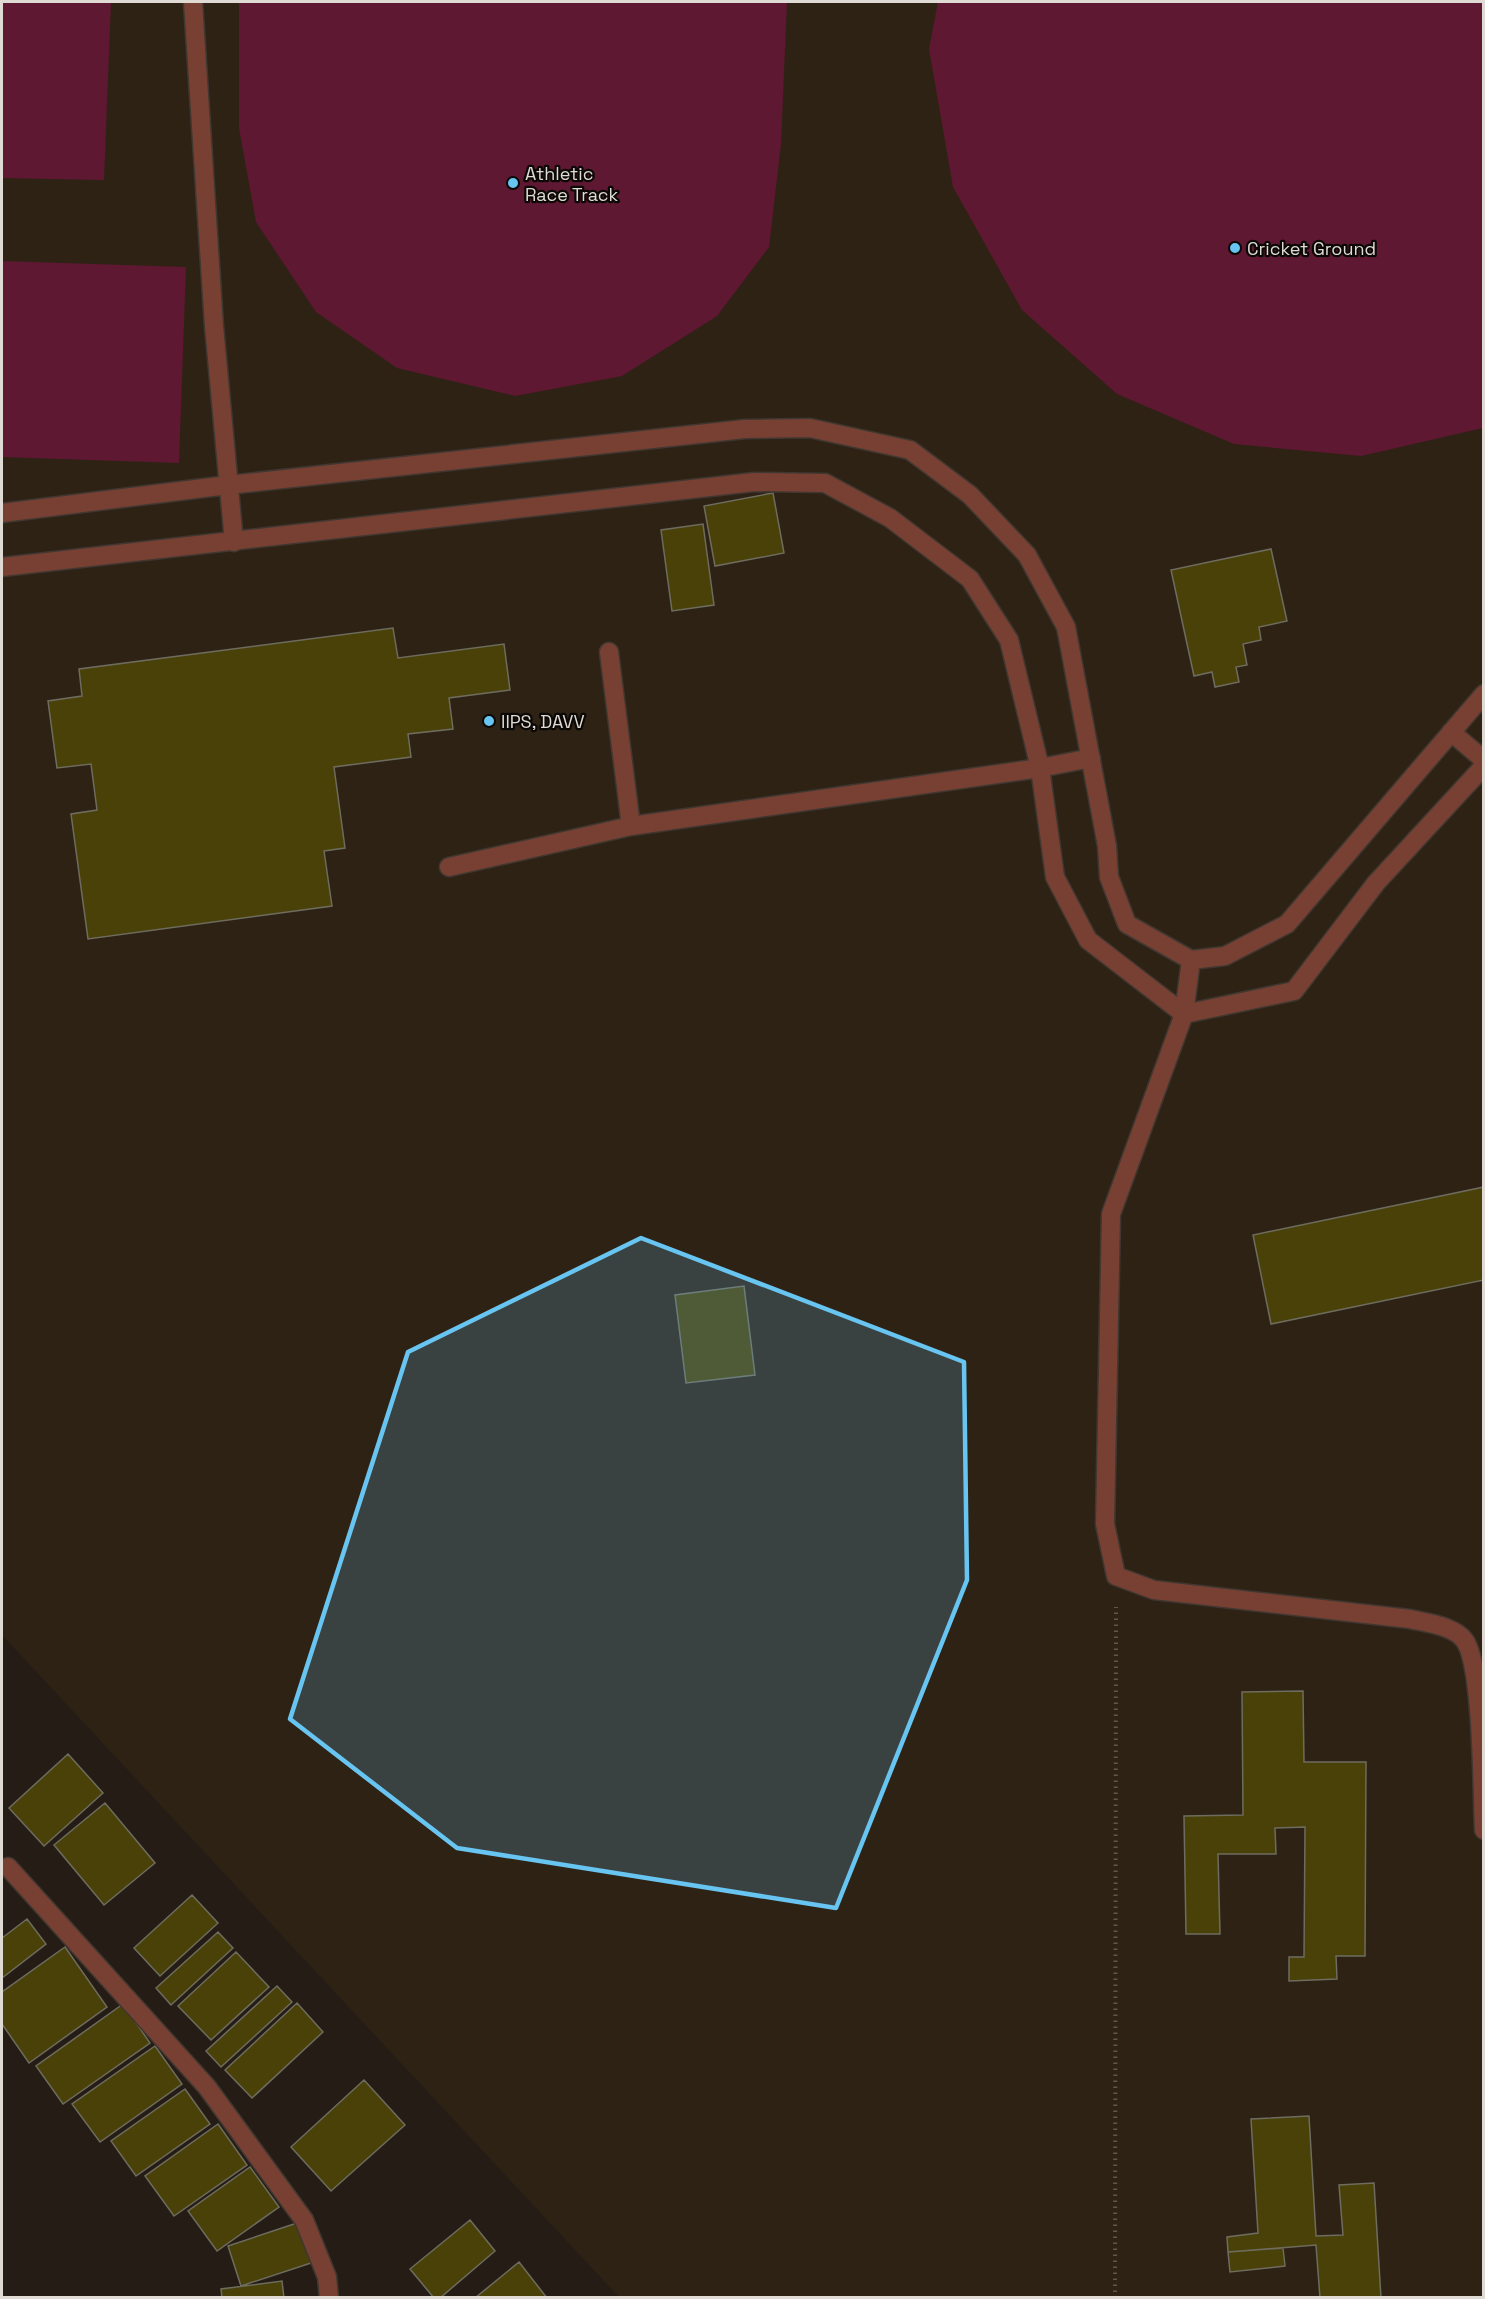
<svg xmlns="http://www.w3.org/2000/svg" width="1485" height="2299" viewBox="0 0 1485 2299" font-family="'Space Grotesk',sans-serif">
<style>
.built{fill:#2e2215}
.green{fill:#5e1832}
.building{fill:#494108;stroke:#6e6c5f;stroke-width:1.5}
.lines{fill:none;stroke-linecap:round;stroke-linejoin:round}
.minor-casing{stroke:#3f3730;stroke-width:21}
.path{stroke:#5f5851;stroke-width:4;stroke-dasharray:1.5 4.5;stroke-linecap:butt}
.minor{stroke:#784033;stroke-width:18}
.marked{fill:#68c4f0;fill-opacity:0.2;stroke:#68c4f0;stroke-width:4.5;stroke-linejoin:round}
.poi-dot{fill:#68c4f0;stroke:#0b0805;stroke-width:2}
.labels{text-anchor:middle;dominant-baseline:central;stroke-width:4.5;stroke-linejoin:round;paint-order:stroke}
.poi-label{font-size:18px;fill:#dfdad4;stroke:#0b0805;text-anchor:start}
</style>
<rect width="100%" height="100%" fill="#251d15"/>
<!-- built -->
<path class="built" d="M2,2H1483V2297H619L2,1635Z"/>
<!-- green -->
<path class="green" d="M2,2H111L104,180L2,178Z
M239,2H787L781,144L769,247L717,316L622,376L515,396L397,368L316,312L256,222L239,128Z
M938,2H1483V428L1361,456L1234,444L1117,394L1022,310L953,187L929,49Z
M2,261L186,267L179,463L2,457Z"/>
<!-- building -->
<path class="building" d="M773,493L784,553L715,566L704,506Z
M703,524L714,605L672,611L661,530Z
M1271,549L1287,621L1259,627L1261,640L1243,644L1247,665L1236,667L1239,682L1215,687L1212,672L1194,676L1171,570Z
M393,628L398,658L504,644L510,690L449,698L453,729L408,734L411,757L334,767L345,848L324,851L332,906L88,939L71,814L97,810L91,764L57,768L48,701L82,696L79,669Z
M1484,1187V1280L1271,1324L1253,1235Z
M744,1286L755,1375L686,1383L675,1295Z
M1303,1691L1304,1762H1366L1365,1956H1336L1337,1979L1289,1981V1957H1304L1305,1827L1275,1828L1276,1854H1218L1220,1934H1186L1184,1816L1243,1815L1242,1692Z
M68,1754L103,1793L44,1846L9,1808Z
M105,1803L155,1863L104,1905L54,1845Z
M192,1895L218,1923L160,1976L134,1948Z
M27,1919L46,1944L2,1978V1938Z
M218,1932L233,1948L171,2005L156,1988Z
M65,1947L107,2007L29,2063L2,2024V1992Z
M236,1952L269,1987L211,2040L178,2006Z
M277,1986L292,2002L221,2067L206,2051Z
M297,2003L323,2032L252,2098L225,2070Z
M123,2004L150,2043L63,2104L36,2066Z
M155,2046L182,2084L100,2142L72,2104Z
M364,2080L405,2125L331,2191L291,2147Z
M185,2089L210,2124L136,2176L111,2141Z
M1309,2116L1316,2236L1343,2235L1339,2185L1374,2183L1381,2298H1320L1316,2245L1228,2252L1227,2237L1258,2233L1251,2119Z
M218,2124L247,2165L174,2216L145,2176Z
M250,2167L279,2207L217,2251L188,2211Z
M470,2220L495,2251L440,2298H434L410,2269Z
M297,2223L311,2263L241,2286L228,2246Z
M1283,2248L1285,2266L1230,2272L1228,2252Z
M519,2262L547,2298H475Z
M282,2281L284,2298H222L221,2289Z"/>
<g class="lines">
<defs>
<path id="minor" d="M193,2L214,326L234,542
M2,513L228,485L745,429L810,428L910,450L970,495L1027,555L1066,627L1107,846L1109,877L1127,924L1191,960L1225,956L1287,924L1484,694
M2,567L754,482L825,483L890,518L970,579L1009,640L1040,768L1055,877L1088,940L1184,1014L1294,991L1376,883L1484,766
M609,652L631,826
M1451,732L1484,760
M449,867L631,826L1040,768L1091,758
M1191,960L1184,1014L1111,1214L1105,1524L1116,1576L1154,1590L1410,1619C1427,1623 1455,1626 1465,1641C1483,1668 1482,1792 1484,1830
M8,1867L207,2087L304,2220L327,2277L329,2298"/>
</defs>
<!-- minor casing -->
<use href="#minor" class="minor-casing"/>
<!-- path -->
<path class="path" d="M1115,2298L1116,1607"/>
<!-- minor -->
<use href="#minor" class="minor"/>
</g>
<!-- marked area -->
<path class="marked" d="M641,1238L964,1362L967,1580L836,1908L457,1848L290,1719L408,1352Z"/>
<!-- markers -->
<g class="poi-dot">
<circle cx="513" cy="183" r="6"/>
<circle cx="1235" cy="248" r="6"/>
<circle cx="489" cy="721" r="6"/>
</g>
<g class="labels">
<!-- poi labels -->
<g class="poi-label">
<text x="525" y="173">Athletic<tspan x="525" dy="21">Race Track</tspan></text>
<text x="1247" y="248">Cricket Ground</text>
<text x="501" y="721">IIPS, DAVV</text>
</g>
</g>
<!-- border -->
<rect width="1485" height="2299" fill="none" stroke="#dfdad4" stroke-width="6"/>
</svg>
